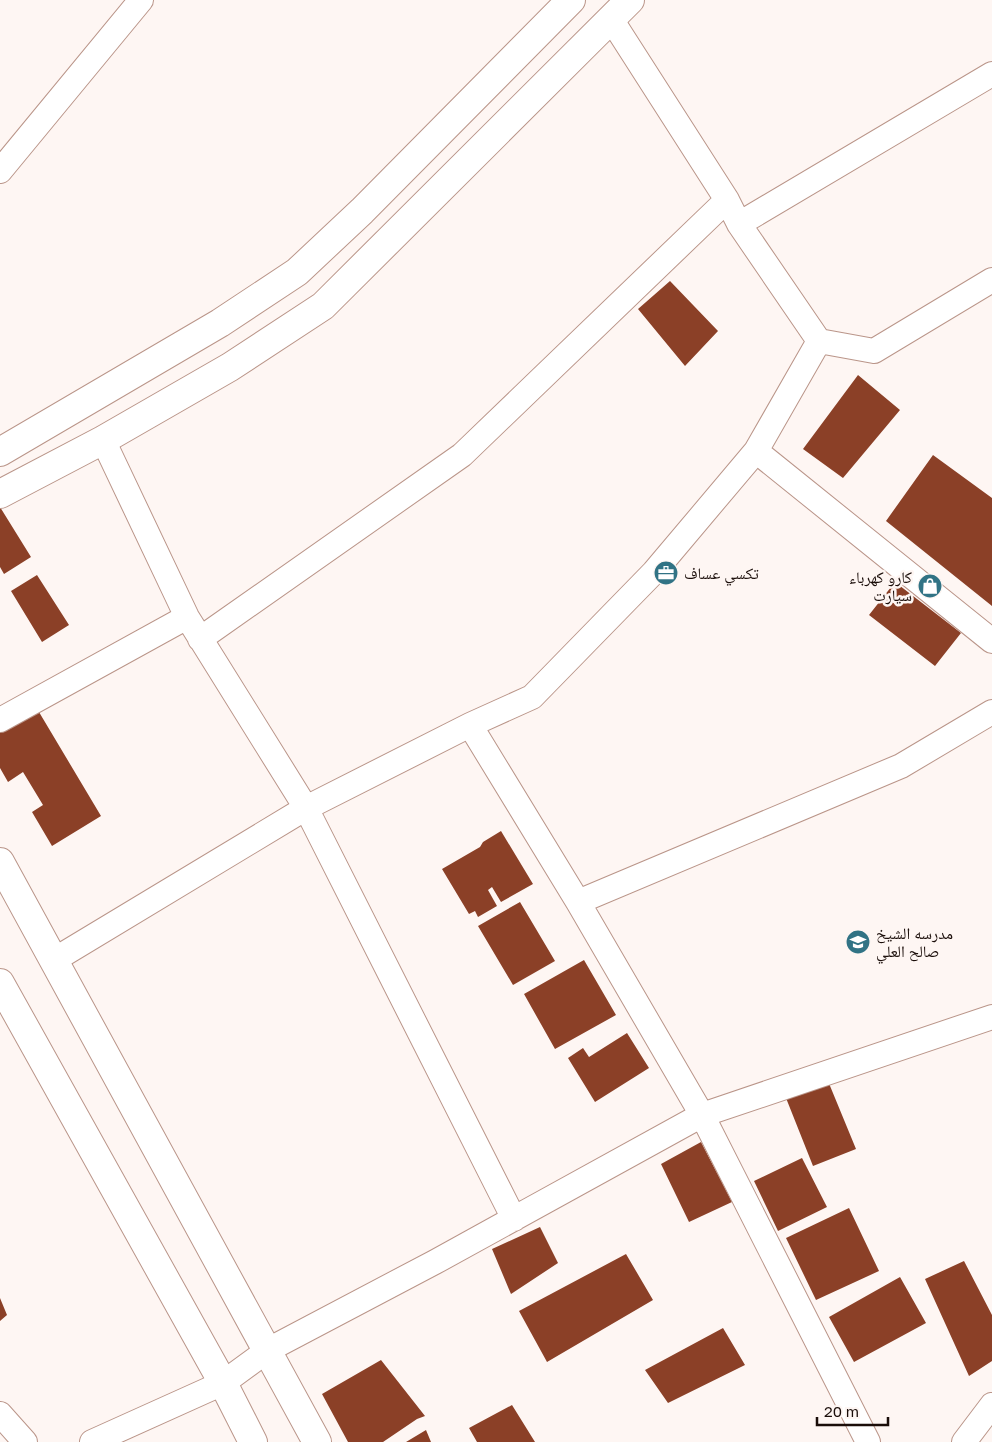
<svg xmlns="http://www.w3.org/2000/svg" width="992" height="1442" viewBox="0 0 992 1442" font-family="'Golos Text','Noto Naskh Arabic',sans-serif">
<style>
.building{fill:#8b4027}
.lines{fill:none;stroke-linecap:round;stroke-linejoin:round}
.minor-casing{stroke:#ba9589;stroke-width:26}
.major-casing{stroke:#ba9589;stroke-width:30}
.minor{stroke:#fff;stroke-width:24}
.major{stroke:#fff;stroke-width:28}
.labels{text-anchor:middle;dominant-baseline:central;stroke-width:5;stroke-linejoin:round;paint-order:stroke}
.poi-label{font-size:16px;fill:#1a0d09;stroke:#fef6f3;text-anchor:start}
</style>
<rect width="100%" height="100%" fill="#fef6f3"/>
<!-- building -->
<path class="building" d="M670,281L718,331L685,366L638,309Z
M858,375L900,410L843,478L803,449Z
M933,455L992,498V606L886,521Z
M0,507L31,557L4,574L0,567Z
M37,575L69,625L42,642L11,591Z
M895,582L961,633L935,666L869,615Z
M36,707L101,816L52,846L32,812L43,805L23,772L8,782L0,768V728Z
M501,831L533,884L501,902L492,887L488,890L497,906L478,917L475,911L469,914L442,869L480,847L483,842Z
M520,902L555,961L513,985L478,926Z
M584,960L616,1015L555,1049L524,994Z
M627,1033L649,1068L595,1102L568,1058L583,1048L589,1057Z
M828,1081L856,1149L813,1166L786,1098Z
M701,1142L732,1202L689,1222L661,1164Z
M802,1158L827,1207L778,1231L754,1181Z
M849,1208L879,1271L816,1300L786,1238Z
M540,1227L558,1263L511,1294L492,1249Z
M626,1254L653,1300L547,1362L519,1311Z
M964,1261L992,1315V1361L969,1376L925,1279Z
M900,1277L926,1323L854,1362L829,1317Z
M0,1298L7,1315L0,1321Z
M723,1328L745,1365L668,1403L645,1370Z
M381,1360L425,1416L417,1419L383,1442H348L322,1394Z
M512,1405L535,1442H477L469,1428Z
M426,1430L431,1442H406Z"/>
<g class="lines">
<defs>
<path id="minor" d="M611,19L727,200L739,224L819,341L874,351L992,280
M0,171L141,0
M739,224L992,74
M103,440L187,617L306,808L514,1219
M756,451L992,641
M200,639L462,455L727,200
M0,720L187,617
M470,725L578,902L702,1115L868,1442
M578,902L901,766L992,712
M54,960L306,808L470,725L532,697L654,572L756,451L819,341
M0,1414L25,1442
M92,1442L223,1383L268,1350L435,1262L702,1115L992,1017
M964,1442L992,1405"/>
<path id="major" d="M0,452L220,323L297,272L362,211L571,0
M0,494L103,440L230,367L323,306L630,0
M0,862L317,1442
M0,983L223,1383L253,1442"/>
</defs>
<!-- minor casing -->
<use href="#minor" class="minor-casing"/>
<!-- major casing -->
<use href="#major" class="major-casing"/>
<!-- minor -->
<use href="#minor" class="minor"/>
<!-- major -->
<use href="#major" class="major"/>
</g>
<!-- icons -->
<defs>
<symbol id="office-disc" viewBox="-11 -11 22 22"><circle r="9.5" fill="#317385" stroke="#fef6f3"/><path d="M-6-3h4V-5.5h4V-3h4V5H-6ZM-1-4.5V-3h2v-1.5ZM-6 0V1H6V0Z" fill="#fff"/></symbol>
<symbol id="shop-disc" viewBox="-11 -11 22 22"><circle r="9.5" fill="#317385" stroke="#fef6f3"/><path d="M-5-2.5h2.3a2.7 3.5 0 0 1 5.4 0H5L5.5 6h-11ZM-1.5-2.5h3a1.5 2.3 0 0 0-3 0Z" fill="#fff"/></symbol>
<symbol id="school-disc" viewBox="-11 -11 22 22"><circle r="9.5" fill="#317385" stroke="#fef6f3"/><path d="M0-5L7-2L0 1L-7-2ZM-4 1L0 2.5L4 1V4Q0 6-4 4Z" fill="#fff"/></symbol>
</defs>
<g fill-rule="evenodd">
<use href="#office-disc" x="652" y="559" width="28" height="28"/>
<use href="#shop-disc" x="916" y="572" width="28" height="28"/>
<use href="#school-disc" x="844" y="928" width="28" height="28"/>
</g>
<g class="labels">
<!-- poi labels -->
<g class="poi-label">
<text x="684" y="573">تكسي عساف</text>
<text x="912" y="577" text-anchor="end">كارو كهرباء<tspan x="912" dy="18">سيارت</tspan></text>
<text x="876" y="933">مدرسه الشيخ<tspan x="876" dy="18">صالح العلي</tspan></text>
</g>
</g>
<!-- scale -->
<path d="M817 1417v8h71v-8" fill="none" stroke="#1a0d09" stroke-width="2.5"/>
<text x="824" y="1417" font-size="15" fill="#1a0d09" stroke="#fef6f3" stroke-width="4" paint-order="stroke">20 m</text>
</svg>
